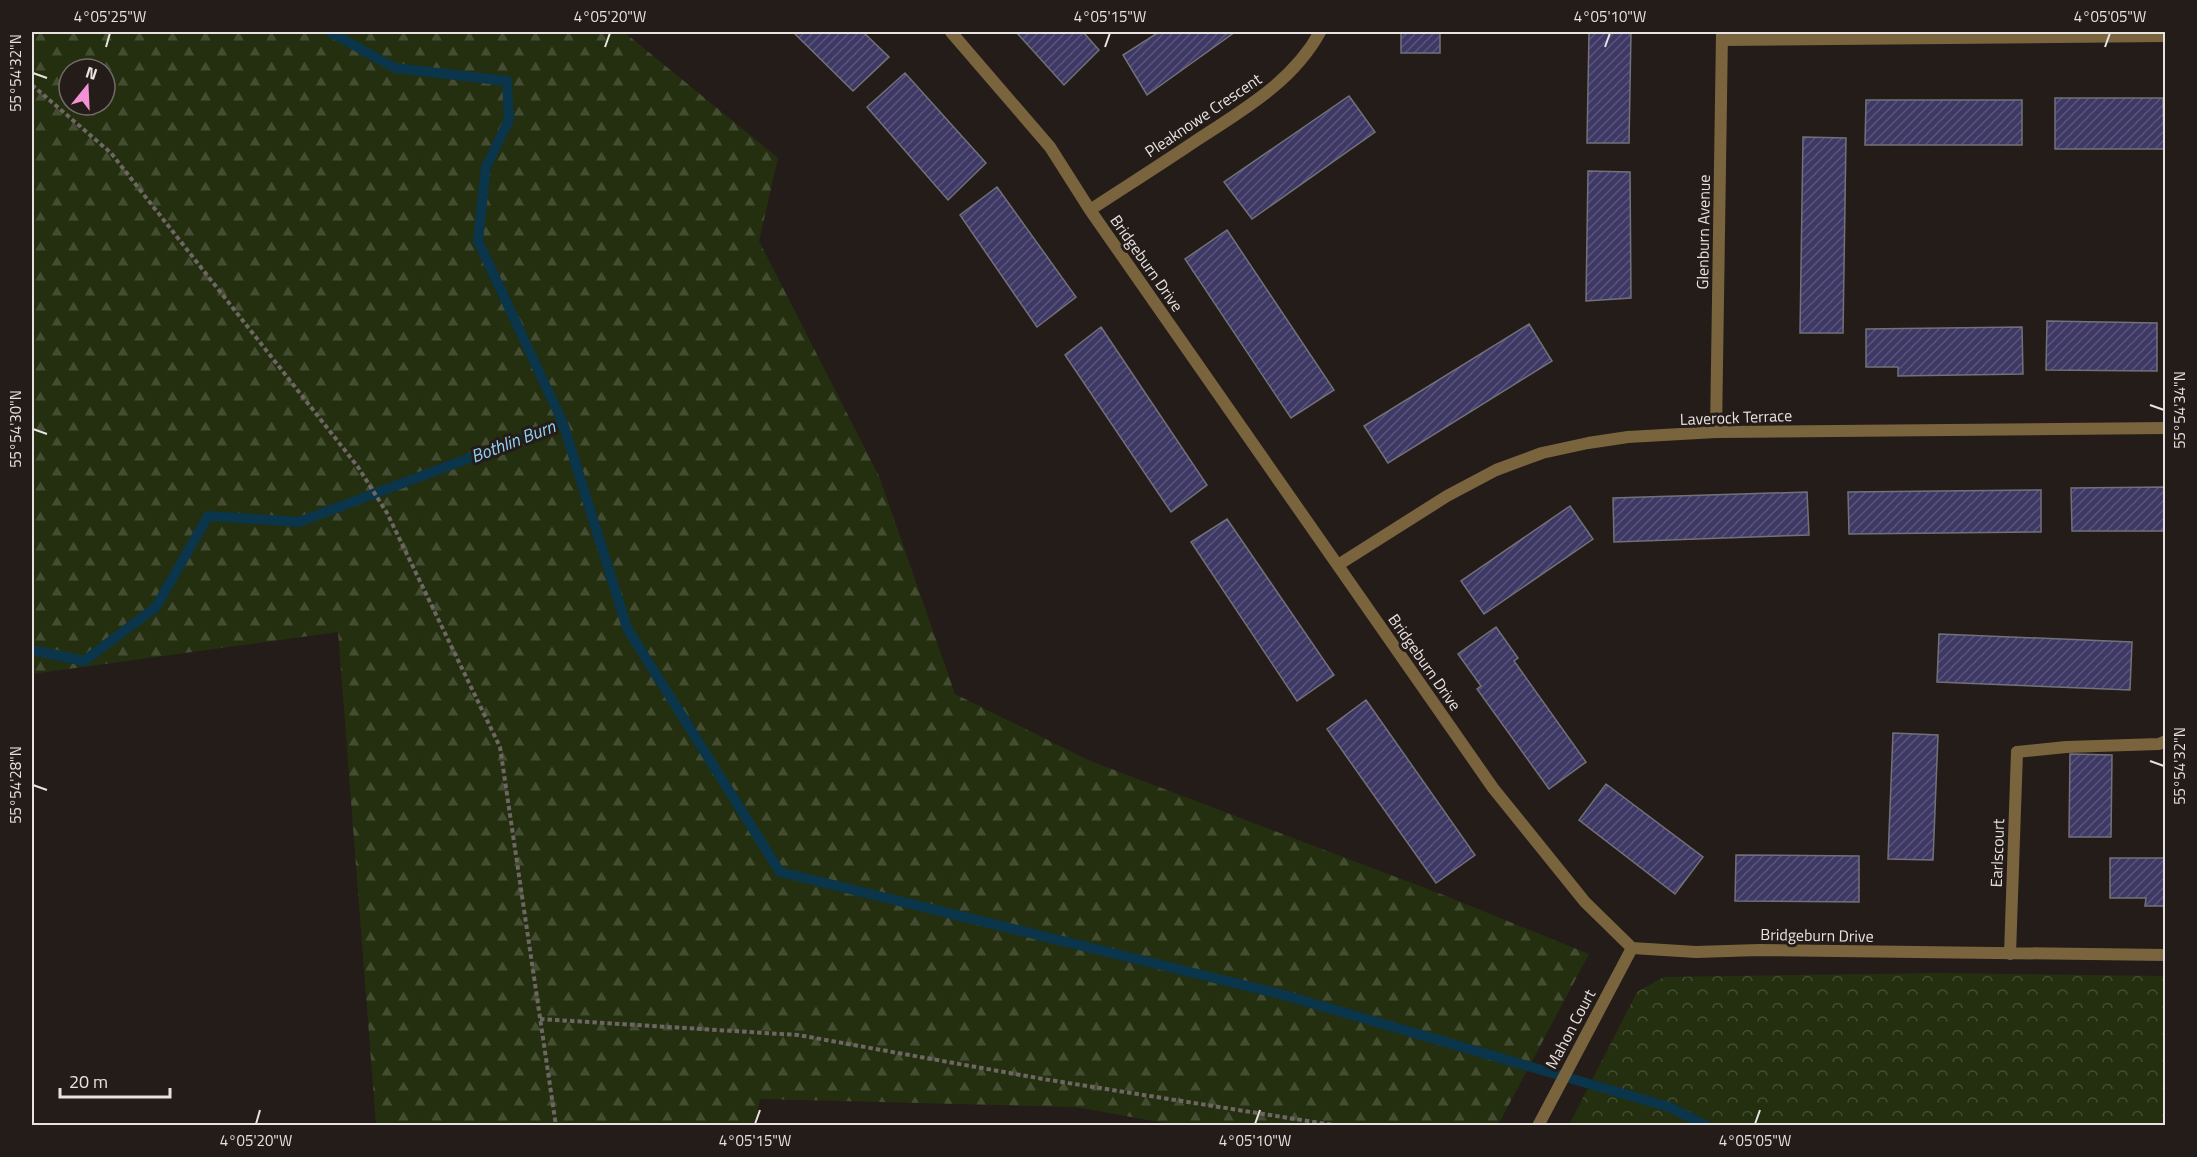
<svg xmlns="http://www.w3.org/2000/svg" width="2197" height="1157" viewBox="0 0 2197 1157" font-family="'Titillium Web',sans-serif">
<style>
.forest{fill:url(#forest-firs);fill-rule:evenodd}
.park{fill:url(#park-crowns)}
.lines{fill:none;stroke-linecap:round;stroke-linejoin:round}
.stream{stroke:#0a354b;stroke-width:10}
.building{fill:url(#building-hatch);stroke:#72717a;stroke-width:1.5}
.path{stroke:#6d6663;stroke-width:4;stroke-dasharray:4.5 3;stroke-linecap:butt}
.service{stroke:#7a643e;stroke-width:12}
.minor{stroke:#7a643e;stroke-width:12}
.ticks{fill:none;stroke:#e8e2e0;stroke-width:2}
.labels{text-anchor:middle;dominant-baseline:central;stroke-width:6;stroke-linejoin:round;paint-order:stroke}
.street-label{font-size:16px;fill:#e8e2e0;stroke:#241c19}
.water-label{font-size:18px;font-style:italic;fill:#92d1f8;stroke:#241c19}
.neatline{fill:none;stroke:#e8e2e0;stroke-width:2}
.ticks-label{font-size:15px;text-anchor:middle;fill:#e8e2e0}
</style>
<defs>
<pattern id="forest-firs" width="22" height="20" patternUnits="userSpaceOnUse" patternTransform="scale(1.5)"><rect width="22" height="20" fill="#242f0f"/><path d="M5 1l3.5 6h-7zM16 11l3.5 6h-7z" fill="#444d32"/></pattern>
<pattern id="park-crowns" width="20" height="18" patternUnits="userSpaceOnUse" patternTransform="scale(1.5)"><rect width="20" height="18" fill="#242f0f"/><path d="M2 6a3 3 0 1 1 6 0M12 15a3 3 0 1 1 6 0" fill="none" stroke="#444d32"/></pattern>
<pattern id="building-hatch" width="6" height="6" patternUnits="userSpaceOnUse" patternTransform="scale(1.5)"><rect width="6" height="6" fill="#3e3865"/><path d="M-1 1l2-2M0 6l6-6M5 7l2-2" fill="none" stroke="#5a547b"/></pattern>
</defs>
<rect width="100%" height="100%" fill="#241c19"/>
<!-- forest -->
<path class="forest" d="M32,32H624L778,158L759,241L879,476L955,694L1088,760L1446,896L1589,954L1498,1125L1181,1126L1076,1107L760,1099L755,1125H376L338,632L32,674ZM69,69H105V105H69Z"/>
<!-- park -->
<path class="park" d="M1937,973L2165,976V1125H1569L1637,992L1664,977Z"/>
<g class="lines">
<!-- stream -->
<path class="stream" d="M330,32L395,68L507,81L509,120L486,167L478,241L563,423L627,628L780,872L1280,994L1669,1107L1707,1126
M32,650L84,661L156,607L208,516L299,522L563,423"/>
</g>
<!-- building -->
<path class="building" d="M793,32H863L889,57L853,91Z
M1016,32H1083L1099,50L1064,85Z
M1159,32H1235L1147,95L1123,55Z
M1401,32H1440V53H1401Z
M1589,32H1631L1629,143H1587Z
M905,73L986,163L948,200L867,107Z
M1349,96L1375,132L1252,219L1224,182Z
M2055,98H2163L2164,149H2055Z
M1866,100H2022V145H1865Z
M1803,137L1846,138L1843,333H1800Z
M1588,171L1630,172L1631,298L1586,301Z
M997,187L1076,297L1037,327L960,215Z
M1227,230L1334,390L1291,418L1185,259Z
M2047,321L2157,323V371L2046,370Z
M1529,324L1552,361L1388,463L1364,426Z
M1101,327L1207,485L1171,512L1065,355Z
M2022,327L2023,374L1898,376V367H1866V329Z
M2166,487V531H2072L2071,488Z
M2041,490V532L1849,534L1848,492Z
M1807,492L1809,535L1614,542L1613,498Z
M1570,506L1593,539L1484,614L1461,581Z
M1227,519L1334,675L1297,701L1191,542Z
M1496,627L1518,658L1514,661L1586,762L1549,789L1477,689L1481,686L1458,654Z
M1939,634L2132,642L2130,690L1937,682Z
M1366,700L1475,855L1436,883L1327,729Z
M1893,733L1938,735L1933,860L1888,859Z
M2070,754L2112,755L2111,837H2069Z
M1606,784L1703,857L1675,894L1579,820Z
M1736,855L1859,856V902L1735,901Z
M2110,858H2166V906H2145L2146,898H2110Z"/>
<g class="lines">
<!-- path -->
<path class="path" d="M32,85L111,153L358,467L387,513L500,747L556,1126
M540,1019L798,1035L1043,1079L1339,1126"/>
<!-- service -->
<path class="service" d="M2017,752L2066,747L2159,744L2166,741"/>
<!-- minor -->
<path class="minor" d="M951,32L1050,147L1090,210L1493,788L1585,902L1632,948L1696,952L1759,950L2166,955
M1722,40L2166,36
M1090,210C1125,187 1160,165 1194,142C1241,111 1292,83 1320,32
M1716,432L1722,33
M1338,565L1447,496L1496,470L1542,453L1588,443L1628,437L1716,432L2166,428
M2010,954L2017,752
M1538,1126L1632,948"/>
</g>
<!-- ticks -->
<path class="ticks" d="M106,47L110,33M605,47L610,33M1105,47L1110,33M1605,47L1610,33M2105,47L2110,33M33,73L47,78M2150,405L2164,410M33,429L47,434M2150,761L2164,766M33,785L47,790M256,1124L260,1110M755,1124L760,1110M1255,1124L1260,1110M1755,1124L1760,1110"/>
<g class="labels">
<!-- street labels -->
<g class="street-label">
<text transform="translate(1203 115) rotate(-34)">Pleaknowe Crescent</text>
<text transform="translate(1703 232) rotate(-89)">Glenburn Avenue</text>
<text transform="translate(1147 263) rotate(55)">Bridgeburn Drive</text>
<text transform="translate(1736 417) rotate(-2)">Laverock Terrace</text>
<text transform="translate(1425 662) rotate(55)">Bridgeburn Drive</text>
<text transform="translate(1997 853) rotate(-88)">Earlscourt</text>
<text transform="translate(1817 935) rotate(1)">Bridgeburn Drive</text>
<text transform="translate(1570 1029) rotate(-62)">Mahon Court</text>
</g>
<!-- water labels -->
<g class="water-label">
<text transform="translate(513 441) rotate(-21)">Bothlin Burn</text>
</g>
</g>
<!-- border -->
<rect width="2197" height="1157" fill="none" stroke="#241c19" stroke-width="66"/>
<!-- north arrow -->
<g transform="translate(87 87) rotate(18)"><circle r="28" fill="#241c19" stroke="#726b69" stroke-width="1.5"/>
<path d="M0-4.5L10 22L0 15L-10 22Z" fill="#f391d5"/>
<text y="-9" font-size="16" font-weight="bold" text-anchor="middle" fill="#e8e2e0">N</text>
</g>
<!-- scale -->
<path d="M60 1088v9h110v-9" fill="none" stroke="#e8e2e0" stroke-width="3"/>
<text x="69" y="1088" font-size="18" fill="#e8e2e0" stroke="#241c19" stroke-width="4.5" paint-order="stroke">20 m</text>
<rect x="33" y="33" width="2131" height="1091" class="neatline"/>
<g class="ticks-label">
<text x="110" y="22">4°05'25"W</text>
<text x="610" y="22">4°05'20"W</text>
<text x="1110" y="22">4°05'15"W</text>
<text x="1610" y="22">4°05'10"W</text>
<text x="2110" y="22">4°05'05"W</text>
<text transform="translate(16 73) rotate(-90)" y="5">55°54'32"N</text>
<text transform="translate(2180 410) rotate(-90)" y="5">55°54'34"N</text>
<text transform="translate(16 429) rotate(-90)" y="5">55°54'30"N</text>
<text transform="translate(2180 766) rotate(-90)" y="5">55°54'32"N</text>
<text transform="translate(16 785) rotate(-90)" y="5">55°54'28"N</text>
<text x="256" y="1146">4°05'20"W</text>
<text x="755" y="1146">4°05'15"W</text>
<text x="1255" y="1146">4°05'10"W</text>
<text x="1755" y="1146">4°05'05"W</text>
</g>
</svg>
